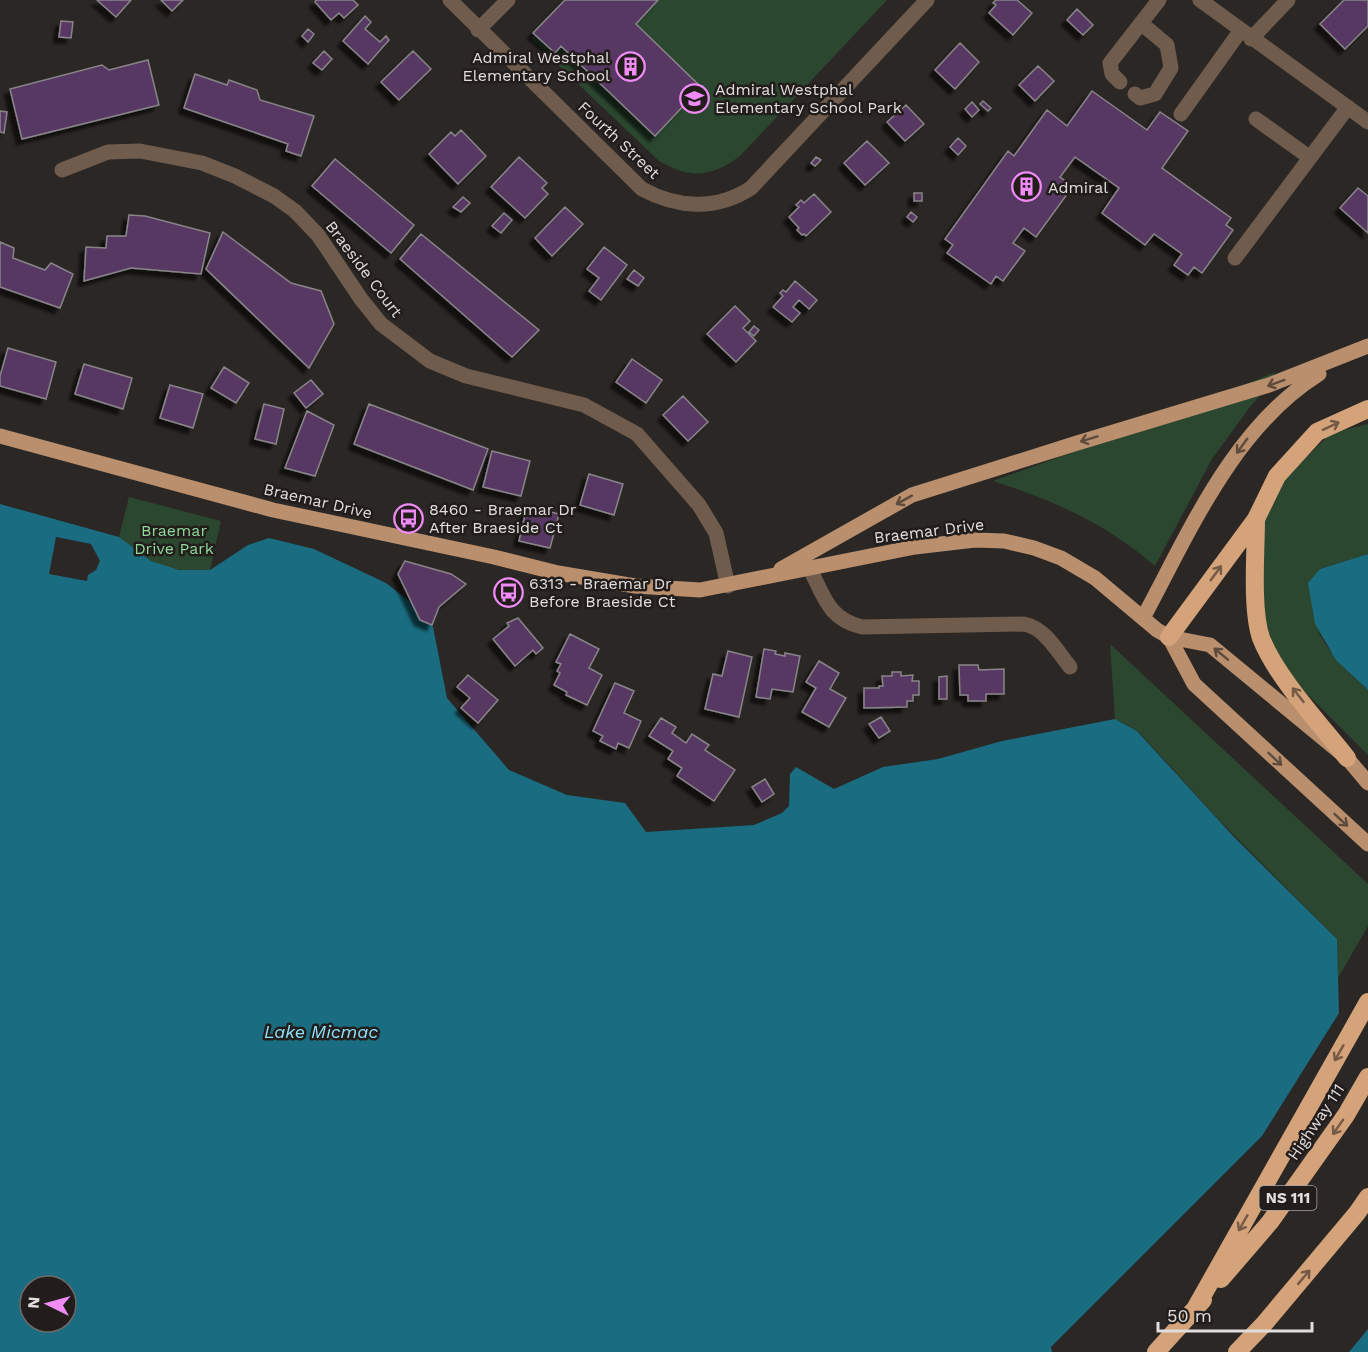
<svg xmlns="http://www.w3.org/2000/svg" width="1368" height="1352" viewBox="0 0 1368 1352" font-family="'Work Sans',sans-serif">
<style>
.green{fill:#2b4730}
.water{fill:#1a6c80;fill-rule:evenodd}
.pier{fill:#2b2725}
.building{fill:#573762;stroke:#888589;stroke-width:1.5;filter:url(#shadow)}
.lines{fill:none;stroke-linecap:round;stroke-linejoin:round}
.minor{stroke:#705c4c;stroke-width:15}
.major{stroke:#b98f6d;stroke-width:15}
.highway{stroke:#d5a37a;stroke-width:18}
.oneway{stroke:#5e4b3c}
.oneway2{stroke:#735946}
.labels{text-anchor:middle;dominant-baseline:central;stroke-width:5;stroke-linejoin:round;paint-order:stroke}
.shield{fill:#221d1b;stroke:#a8a3a2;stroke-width:1.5}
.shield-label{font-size:15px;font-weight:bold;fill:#e1dddc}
.poi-label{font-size:16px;fill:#e1dddc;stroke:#221d1b;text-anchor:start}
.street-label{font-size:16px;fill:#e1dddc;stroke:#221d1b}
.park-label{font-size:16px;fill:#8fd99d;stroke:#221d1b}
.water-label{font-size:18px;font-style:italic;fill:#8ee3fc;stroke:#221d1b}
</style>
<defs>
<filter id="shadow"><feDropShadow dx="-5.5" dy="5.5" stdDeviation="1.5" flood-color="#0009"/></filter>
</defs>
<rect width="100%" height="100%" fill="#2b2725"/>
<!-- green -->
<path class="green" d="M567,0H887L740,156C711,178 688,179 658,160L531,39Z
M1275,372L1269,385L1249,408L1212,459L1155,566C1105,523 1055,501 993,481L1167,418Z
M1368,424V554L1320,569C1317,580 1311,594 1312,605C1314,641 1343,667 1368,690V755L1309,696L1267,649L1253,538L1280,483L1331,433Z
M129,497L221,521L210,570C201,570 191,571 181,570C157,568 136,553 119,537Z
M1110,644L1368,884V926L1338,978L1337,939L1217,818L1138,731L1115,719Z"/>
<!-- water -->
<path class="water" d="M0,504L119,537L151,561L179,570H210L248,545L269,538L314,549L386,583L409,601L433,627L447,698L509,770L567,795L625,803L646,832L754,825L782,813L789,806L790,774L796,767L834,789L883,767L938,759L1002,741L1115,719L1137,731L1234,837L1337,939L1339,1013L1262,1136L1051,1347L1052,1352H0ZM30,1286H66V1322H30Z
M1368,554V690L1336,660L1315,624L1308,583L1320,569Z
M1368,1329V1352H1349Z"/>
<!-- pier -->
<path class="pier" d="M56,537L91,544L100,561L96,570L88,575L87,581L49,574Z"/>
<!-- building -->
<path class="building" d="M97,0H131L116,17Z
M161,0H183L172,11Z
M316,0H353L358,5L344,18L339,13L331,20L315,2Z
M565,0H658L636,24L700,86H702L655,136L561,46L555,53L533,33Z
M996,0H1017L1032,13L1013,35L989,13L996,5L993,3Z
M1344,0H1368V26L1345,49L1320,24Z
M1077,9L1093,25L1083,35L1067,20Z
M365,16L371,22L365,29L380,42L386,36L389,40L368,64L343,41Z
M61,21L73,22L71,38L59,37Z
M308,29L314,34L308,42L302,36Z
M960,43L979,62L955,89L935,70Z
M324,51L332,59L322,70L313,63Z
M413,51L431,69L399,100L381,82Z
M148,60L159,105L22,139L10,89L102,65L109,70Z
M1038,66L1054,81L1035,101L1019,85Z
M195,74L227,85L229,80L257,90L260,100L314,116L301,156L286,151L288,144L184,108Z
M1092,91L1147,130L1160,112L1188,131L1162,168L1231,218L1226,225L1233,230L1202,273L1194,267L1188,275L1174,265L1182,254L1154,234L1145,245L1102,213L1119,188L1075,157L1060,177L1073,186L1036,237L1024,228L1013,243L1025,251L1003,281L996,276L991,284L947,253L953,245L945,239L1008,151L1014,156L1047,110L1067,126Z
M983,101L991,108L988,111L980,104Z
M972,102L979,110L972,117L965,109Z
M906,105L924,124L905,141L887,122Z
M0,111L7,112L4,133L0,132Z
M461,130L486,156L458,184L429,154L451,132L455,136Z
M958,138L966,146L958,155L950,147Z
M867,141L889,163L865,185L844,163Z
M519,157L547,183L542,188L548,194L525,218L491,187Z
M816,157L821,160L815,166L811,163Z
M335,159L414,225L391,253L312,186Z
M1358,188L1368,196V233L1340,208Z
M914,193H922V201H914Z
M814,194L831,212L806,236L804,234L802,235L797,230L799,228L789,217L799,207L796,205L801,200L804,203Z
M463,197L470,203L461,212L453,207Z
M565,207L583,224L552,256L535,238Z
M911,212L917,217L913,222L907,217Z
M504,213L512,220L501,233L492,226Z
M129,215L145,216L210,233L201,274L131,268L84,281L86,247L106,248L107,236H126Z
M223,232L291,283L321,291L334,324L309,368L206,269Z
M421,234L539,330L512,357L400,259Z
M0,242L14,248L13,258L45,270L51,263L73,274L60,308L0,287Z
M604,247L627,265L601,300L589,291L599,278L587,269Z
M634,270L644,278L638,286L627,279Z
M795,281L817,300L809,309L799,300L793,307L800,313L792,322L773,307L783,296L780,293L783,290L786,292Z
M735,306L750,321L743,328L756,341L736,362L707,334Z
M754,326L759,330L754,336L749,332Z
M8,348L56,362L46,399L0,386V376Z
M632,359L662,380L646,403L616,382Z
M84,364L132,378L123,409L75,394Z
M224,367L249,383L236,403L211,388Z
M311,380L323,394L306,408L294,393Z
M170,385L203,394L193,428L160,418Z
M683,396L708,422L688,441L663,415Z
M264,404L284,409L276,444L255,439Z
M369,404L488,449L473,490L354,444Z
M307,411L334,425L315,476L285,468Z
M492,451L530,461L521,496L483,487Z
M589,474L623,484L614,515L580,505Z
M527,506L559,514L550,548L519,541Z
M405,561L451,574L466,584L439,607L432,625L420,620L398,574Z
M518,618L543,648L536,654L533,650L515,666L493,639L509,626L507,623Z
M570,634L599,649L589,668L602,675L587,705L566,695L567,692L554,685L560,673L557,671L561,664L556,662Z
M764,649L776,651L775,654L785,656V653L800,656L793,692L772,689L770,699L756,697Z
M728,651L752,657L739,717L705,709L713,674L722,676Z
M819,661L839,673L830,689L846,698L829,727L802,712L816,688L806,682Z
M959,665H978L979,670L1004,669V694H986V701H968V695H960Z
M892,672H901V676L913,675L912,681H919V695H913V701H907V707L864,708V688H879V686H883L882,676H892Z
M468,675L498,700L478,723L461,708L470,698L457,687Z
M947,676V699H939V677Z
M615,683L634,691L624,713L641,721L629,748L618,743L616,749L600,741L603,736L593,731Z
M881,717L890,731L879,738L869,724Z
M661,718L676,727L672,733L686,743L692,734L709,745L705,750L735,770L714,801L677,776L682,768L668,759L673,751L649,736Z
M765,779L774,794L762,802L752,787Z"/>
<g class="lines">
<!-- minor -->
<path class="minor" d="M450,0L642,189C677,208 716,211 751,188L927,0
M1200,0L1368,122
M478,30L508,0
M1251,39L1288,0
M1120,82L1112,74L1110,63L1159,0
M1135,94L1140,98L1155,94L1171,68L1167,45L1142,24
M1181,114L1241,30
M1256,119L1309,157
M62,170L108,152L140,151L202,163L235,176L274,196L295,211L318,235L361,299L381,324L430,361L466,376L584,405L637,434L699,505L716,533L728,586
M1235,258L1348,107
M809,567C824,596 828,619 862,627L1024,624C1045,628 1057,651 1070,667"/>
<!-- major -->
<path class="major" d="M0,436L273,510L494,557L558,573L635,586L700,590L915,547L975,540L1004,541L1034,548L1061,558L1095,578L1157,630L1169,637L1210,645L1347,758L1368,783
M781,569L912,495L1074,444L1269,385L1368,346
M1143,618C1190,531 1233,428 1319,374
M1169,637L1194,684L1368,844"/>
<!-- highway -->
<path class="highway" d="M1256,519C1256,551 1251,609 1261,638C1276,677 1321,725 1347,758
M1169,637L1256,519L1277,476L1317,432L1368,409
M1221,1279L1270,1222L1346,1115L1368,1077
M1195,1309L1368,1002
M1156,1352L1203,1300
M1237,1352L1264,1324L1357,1213L1368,1197"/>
</g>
<!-- one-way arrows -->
<defs><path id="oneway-shaft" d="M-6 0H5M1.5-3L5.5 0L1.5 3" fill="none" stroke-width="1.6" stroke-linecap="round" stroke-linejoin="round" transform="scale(1.5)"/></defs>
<g class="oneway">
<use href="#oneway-shaft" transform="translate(1276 383) rotate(160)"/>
<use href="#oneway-shaft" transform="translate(1089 439) rotate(163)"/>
<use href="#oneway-shaft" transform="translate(1242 446) rotate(126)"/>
<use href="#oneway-shaft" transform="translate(904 500) rotate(151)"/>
<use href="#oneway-shaft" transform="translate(1221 654) rotate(-141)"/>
<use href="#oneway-shaft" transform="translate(1275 759) rotate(43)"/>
<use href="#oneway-shaft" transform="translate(1341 820) rotate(43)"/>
</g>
<g class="oneway2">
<use href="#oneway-shaft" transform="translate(1331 426) rotate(-25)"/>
<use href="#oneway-shaft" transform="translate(1216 573) rotate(-54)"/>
<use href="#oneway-shaft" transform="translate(1298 695) rotate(-128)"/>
<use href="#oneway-shaft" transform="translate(1339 1053) rotate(120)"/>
<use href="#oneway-shaft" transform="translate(1338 1127) rotate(125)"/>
<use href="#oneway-shaft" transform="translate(1243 1223) rotate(120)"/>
<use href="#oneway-shaft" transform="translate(1304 1277) rotate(-50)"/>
</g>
<!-- icons -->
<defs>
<symbol id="building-ring" viewBox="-11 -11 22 22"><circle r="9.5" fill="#221d1b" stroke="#f08bf6" stroke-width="1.5"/><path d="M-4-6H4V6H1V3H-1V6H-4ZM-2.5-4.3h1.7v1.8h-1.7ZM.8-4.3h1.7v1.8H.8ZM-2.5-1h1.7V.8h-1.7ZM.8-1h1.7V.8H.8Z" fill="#f08bf6"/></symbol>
<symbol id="school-ring" viewBox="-11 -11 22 22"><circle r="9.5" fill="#221d1b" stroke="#f08bf6" stroke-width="1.5"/><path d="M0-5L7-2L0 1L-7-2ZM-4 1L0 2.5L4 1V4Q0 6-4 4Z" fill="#f08bf6"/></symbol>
<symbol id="bus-ring" viewBox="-11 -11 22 22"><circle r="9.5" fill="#221d1b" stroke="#f08bf6" stroke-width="1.5"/><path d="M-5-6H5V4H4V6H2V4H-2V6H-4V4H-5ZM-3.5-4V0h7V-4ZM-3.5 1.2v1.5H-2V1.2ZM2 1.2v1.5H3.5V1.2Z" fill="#f08bf6"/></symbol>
</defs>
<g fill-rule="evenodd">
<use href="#building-ring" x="614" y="50" width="33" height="33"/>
<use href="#school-ring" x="678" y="82" width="33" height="33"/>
<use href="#building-ring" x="1010" y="170" width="33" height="33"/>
<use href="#bus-ring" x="392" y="502" width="33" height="33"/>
<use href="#bus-ring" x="492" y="576" width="33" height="33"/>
</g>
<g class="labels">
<!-- shield labels -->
<rect class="shield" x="1259.5" y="1186" width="57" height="24" rx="4.5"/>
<g class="shield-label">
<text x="1288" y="1198">NS 111</text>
</g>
<!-- poi labels -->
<g class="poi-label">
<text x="610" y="57" text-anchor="end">Admiral Westphal<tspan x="610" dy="18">Elementary School</tspan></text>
<text x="715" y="89">Admiral Westphal<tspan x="715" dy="18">Elementary School Park</tspan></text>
<text x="1048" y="187">Admiral</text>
<text x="429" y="509">8460 - Braemar Dr<tspan x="429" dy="18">After Braeside Ct</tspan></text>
<text x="529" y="583">6313 - Braemar Dr<tspan x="529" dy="18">Before Braeside Ct</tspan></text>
</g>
<!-- street labels -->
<g class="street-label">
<text transform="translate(619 140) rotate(43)">Fourth Street</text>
<text transform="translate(364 269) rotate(53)">Braeside Court</text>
<text transform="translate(318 501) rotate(13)">Braemar Drive</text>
<text transform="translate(929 531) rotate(-7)">Braemar Drive</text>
<text transform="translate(1316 1122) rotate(-56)">Highway 111</text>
</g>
<!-- park labels -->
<g class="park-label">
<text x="174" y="530">Braemar<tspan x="174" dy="18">Drive Park</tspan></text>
</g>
<!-- water labels -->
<g class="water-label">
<text x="321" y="1031">Lake Micmac</text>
</g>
</g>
<!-- north arrow -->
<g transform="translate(48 1304) rotate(275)"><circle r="28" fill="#221d1b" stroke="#6e6a68" stroke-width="1.5"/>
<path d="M0-4.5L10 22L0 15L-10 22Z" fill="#f08bf6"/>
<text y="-9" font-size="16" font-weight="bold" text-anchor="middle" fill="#e1dddc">N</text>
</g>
<!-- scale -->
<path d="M1158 1322v9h154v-9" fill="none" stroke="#e1dddc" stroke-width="3"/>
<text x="1167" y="1322" font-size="18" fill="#e1dddc" stroke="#221d1b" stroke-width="4.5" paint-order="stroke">50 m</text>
</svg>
